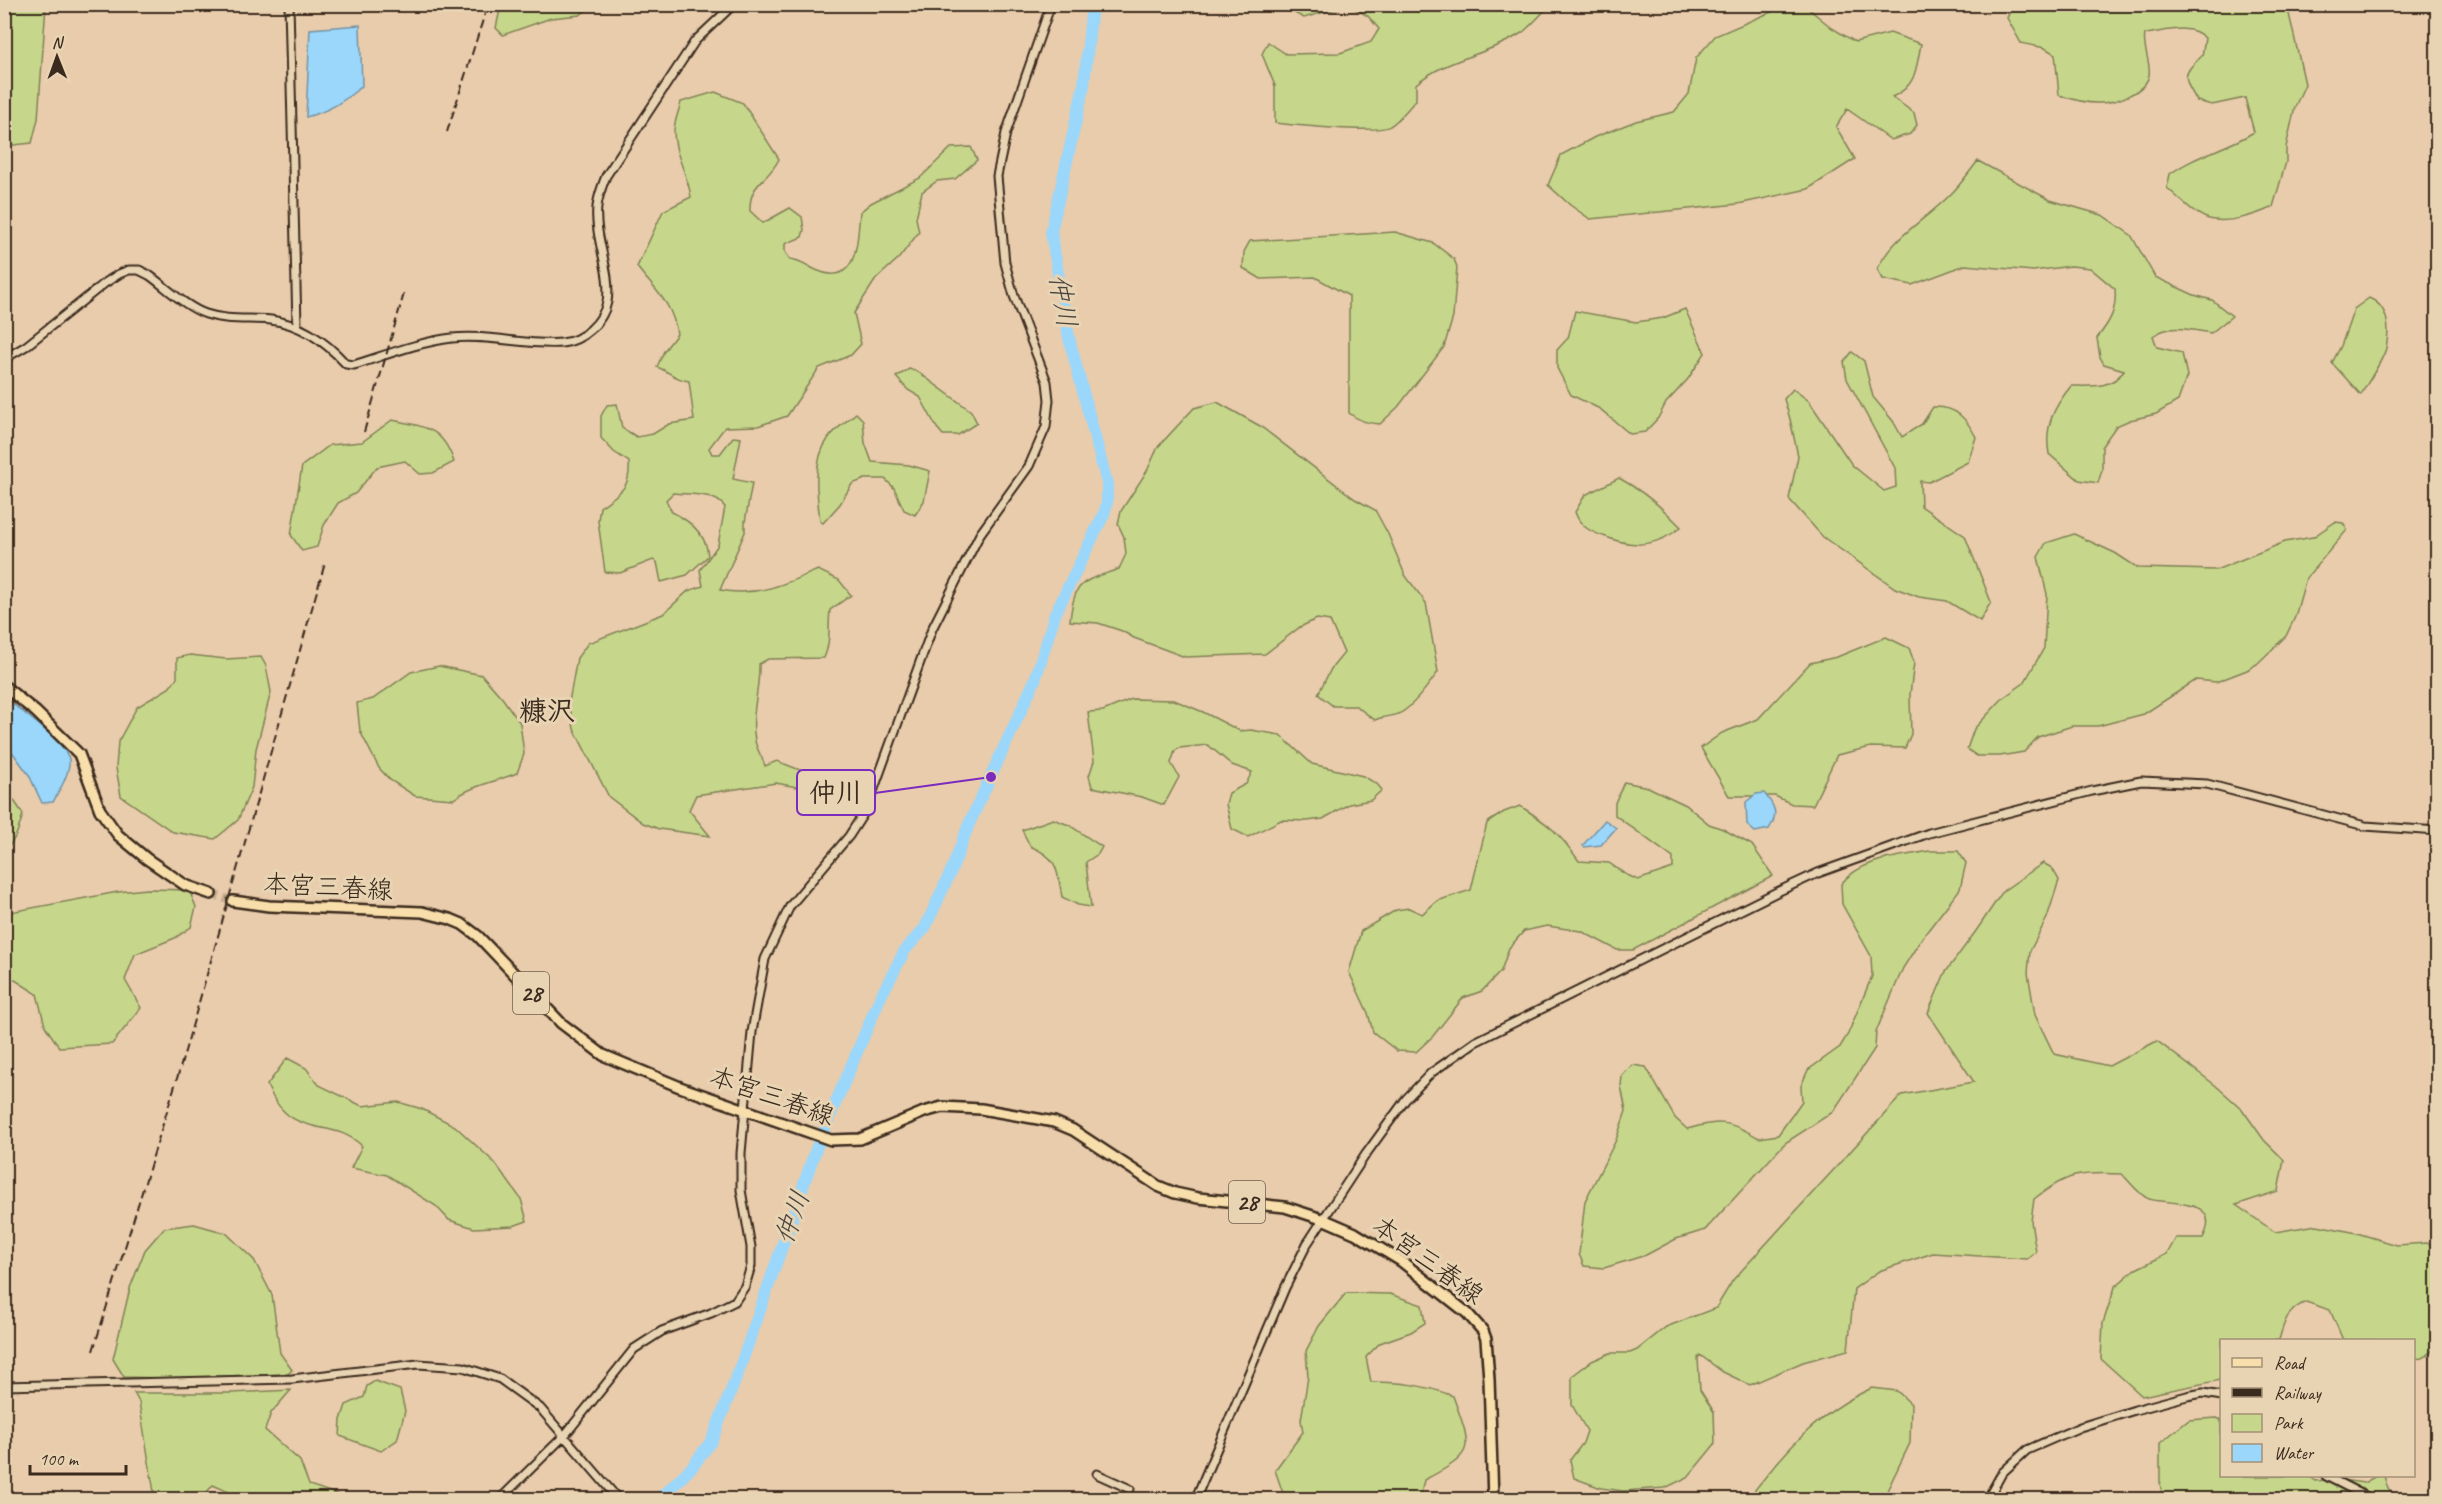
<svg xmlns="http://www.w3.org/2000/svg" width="2442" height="1504" viewBox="0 0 2442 1504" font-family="Caveat,'Klee One',sans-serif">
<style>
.green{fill:#c6d78b;stroke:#808054;stroke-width:1.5}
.water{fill:#9ad7fb;stroke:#7492a3;stroke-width:1.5}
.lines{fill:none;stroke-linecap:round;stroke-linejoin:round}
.river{stroke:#9ad7fb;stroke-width:12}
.major-tunnel{stroke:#c6ac90;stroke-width:9;stroke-dasharray:9 4.5;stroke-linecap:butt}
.minor-casing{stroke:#3b2a1e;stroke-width:11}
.major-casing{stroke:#3b2a1e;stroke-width:14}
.minor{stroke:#e8d4b3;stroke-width:7}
.major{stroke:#f8deab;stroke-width:9}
.rail{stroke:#3b2a1e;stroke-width:2;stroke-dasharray:9 4.5;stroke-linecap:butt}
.labels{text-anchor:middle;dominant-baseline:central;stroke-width:6;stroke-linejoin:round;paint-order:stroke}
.shield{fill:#e8d4b3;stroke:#6f5d4b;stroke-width:1.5}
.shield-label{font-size:24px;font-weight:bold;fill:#3b2a1e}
.street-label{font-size:26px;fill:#3b2a1e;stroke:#e8d4b3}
.water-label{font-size:27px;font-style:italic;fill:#49443f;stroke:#e8d4b3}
.quarter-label{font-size:28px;font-weight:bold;fill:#3b2a1e;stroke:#e8d4b3}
.leader{fill:none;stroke:#7b2cbf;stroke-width:2}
.callout-dot{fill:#7b2cbf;stroke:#e8d4b3;stroke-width:2}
.callout{fill:#e8d4b3;stroke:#7b2cbf;stroke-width:2}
.callout-label{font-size:27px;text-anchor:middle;font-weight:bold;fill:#3b2a1e}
</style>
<rect width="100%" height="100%" fill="#e9ccac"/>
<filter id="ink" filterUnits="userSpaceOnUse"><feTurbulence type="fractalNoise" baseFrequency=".0167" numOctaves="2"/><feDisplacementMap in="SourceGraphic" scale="12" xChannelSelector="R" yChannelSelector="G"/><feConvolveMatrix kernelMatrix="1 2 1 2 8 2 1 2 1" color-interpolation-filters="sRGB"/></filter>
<g filter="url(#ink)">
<!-- green -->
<path class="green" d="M5,4L46,5L38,119L32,143L5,146Z
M501,5V4L593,5L580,15L551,18L503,35L496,28Z
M1279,5H1550C1541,14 1531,27 1520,34C1488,55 1445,59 1416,84V100C1408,108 1400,120 1390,126C1379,134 1293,125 1275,123V86L1262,54L1268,42L1286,54L1340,53L1371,42L1379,29L1368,16L1348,5L1304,18Z
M1804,5L1832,28L1855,42L1890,33L1921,44C1916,68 1917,86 1892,97L1914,113L1917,125L1910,134L1891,140L1847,109L1836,127L1855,159L1808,189L1738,204L1590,219L1570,205L1548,185L1561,155L1595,137L1636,121L1674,112L1689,94L1696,58L1715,36L1783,7Z
M2013,5H2287L2305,84L2295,107L2286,147V162L2273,207C2256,215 2228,224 2209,219C2194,214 2179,198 2167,188L2170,174C2195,155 2227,149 2254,132L2245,98L2212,105L2197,101C2183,77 2181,75 2202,56L2205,38C2190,22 2165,32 2145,34C2142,47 2151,61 2149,75C2146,92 2115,103 2100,103C2087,104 2071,99 2059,95L2055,54L2045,48L2021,43L2007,18Z
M715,92L743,103L779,159C768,182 749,182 750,211L763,223L790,208L802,217L804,230L802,237L785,244V252L790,259C801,260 807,266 816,270C859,289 857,239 860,212L871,203L920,178L951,148L971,147L977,160L955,179L937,181L922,192L916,218L919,232L899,258L876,279L854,313L861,344L851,355L819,368L787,416L758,426L725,427L709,448L712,454H720L733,437L741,438L733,479L752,483L745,522V532L720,590C757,597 785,584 818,570L839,580L851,595L830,610C828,627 831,643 824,658L768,659L759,664C760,689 750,715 755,740C756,749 763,758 765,766L777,761L805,772L817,780L807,789L776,783L696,795L689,810L710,836L659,829L643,823L609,797L574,729L569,702L577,658L588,643L663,614L688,591L703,586L700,570L718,545L725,507C713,492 692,495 673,493L666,500L672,512C690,521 707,535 708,556L687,575L661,582L657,562L653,560L620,573L605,572L598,521L600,507C620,493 631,488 629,462L614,452L601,438V416L607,405L617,404L622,428L637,437L653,434L669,424L694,420L689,381C673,379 671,372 657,367L664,351L677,334C672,301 655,291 637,267L663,211L691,197C688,174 674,155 674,131C674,122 679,111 681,102Z
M1978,161L2050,200L2102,215L2131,235L2155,277L2194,295L2212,300L2232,316L2211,333C2191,330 2170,323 2153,336L2157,347L2182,353L2187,376L2178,401L2156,414L2130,420L2116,426L2102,446V470L2098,483L2079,480L2049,454C2044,426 2054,407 2071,386C2091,386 2113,389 2124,370L2104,364L2100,357L2097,338C2110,322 2117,310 2115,289L2090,268L2071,266L2033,271L1965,265L1912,285L1883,279L1877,269C1894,235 1926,220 1951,194C1961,184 1969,172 1978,161Z
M1395,232L1433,243L1454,259L1457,267L1453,317L1444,347L1398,407L1380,424C1367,423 1359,421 1349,413V296L1315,277L1261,279L1243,268L1244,252L1250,241Z
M2369,298C2389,306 2390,329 2386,348C2383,361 2368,381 2361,395L2332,363L2341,346L2354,309Z
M1685,309L1705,353L1688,379L1666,403L1658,418L1645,432L1630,434L1600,409L1571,395L1557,368V350L1568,338L1575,311L1636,322L1663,318Z
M1852,352L1864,361L1873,397L1893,421L1902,437L1922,424L1933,407C1956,406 1966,418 1976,437L1968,462L1929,482L1920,481L1921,506L1965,536L1991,602L1980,621L1947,601L1919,597L1895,588L1823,537L1789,499L1798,456L1790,419L1784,399L1793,389L1809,401L1852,465L1884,491L1896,487L1895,468L1847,379L1844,362Z
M909,369L918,372L971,411L977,423L958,435H943L937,428L920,397L908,390L896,377Z
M1217,402L1260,426L1355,499L1375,510L1388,534L1405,575L1426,603L1438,672C1430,683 1411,710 1398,714C1390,717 1383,716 1375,720L1356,706H1333L1318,694L1331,669L1344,653L1330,621L1317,619L1300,627L1265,654L1185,657L1134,638L1122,631L1098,623L1070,621C1074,579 1083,582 1119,569L1126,554L1124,537L1118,524L1121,511L1147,471L1158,447L1194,408Z
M856,413L863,420L865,443L872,462L909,465L930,471L924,501L915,515L904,510L894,488L885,479H865L852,484L840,504L823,523L820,521C817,495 812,461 828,439C835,429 847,421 856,413Z
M392,420C426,427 442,427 454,462L433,473L420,474L405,461L377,467L356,493L338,503L324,525L317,547L302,551L291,535L302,466L330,445L362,442Z
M1619,478C1643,491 1662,507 1681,527C1657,547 1634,548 1606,537C1591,532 1580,527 1575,512L1585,495Z
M2335,522L2343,523L2347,530L2306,578L2295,617L2286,636L2257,664L2247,670L2216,682L2196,680L2144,714L2098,726H2072L2038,737L2024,752L2000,756H1977L1967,749L1974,729L2003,698L2024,683L2044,648L2047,594L2038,557L2046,543L2074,534L2115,553L2138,568L2216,570L2285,542L2313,537Z
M1886,637L1909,648L1914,662L1910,695L1911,734L1905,748L1871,747L1837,755L1813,805L1792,804L1775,796H1729L1701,748L1722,733L1758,719L1810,663L1837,657Z
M190,655L226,659L261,657L266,666L271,692L256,749L252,787L238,820L215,839L173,832L121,796L116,768L118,742L137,707L169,688L177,678V658Z
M439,666L482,675L503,699L520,723L524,754L517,773C496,782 472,785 454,799L415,796L390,780L379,768L360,731L357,703L373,699L411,672Z
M1132,699L1174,700L1203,712L1240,731L1251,730L1280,735L1312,764L1363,776L1377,784L1382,790L1371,800L1349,804L1323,819L1307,821L1281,820L1248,837L1232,829L1226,804L1229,793L1246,784L1252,772L1232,765L1208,745L1179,748L1175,751L1171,763L1179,777L1164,805L1142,797L1092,787L1089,776L1094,761L1088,712L1103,711Z
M1624,782L1648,787L1686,805L1709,824L1723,829L1752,845L1773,876L1633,950H1617L1581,931L1547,926L1524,931L1509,948L1501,971L1482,991L1463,998L1433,1036L1416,1052L1397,1051L1373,1032L1368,1013L1349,972L1361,931L1396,910L1409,908L1422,914L1437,901L1471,890L1487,823L1504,812L1520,806C1549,824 1559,833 1579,861L1609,863L1625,874L1638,880L1673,868V858L1615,815V803Z
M5,787L23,814C19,828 16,840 5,850Z
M1053,819L1069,825L1102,847L1098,854L1086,862L1091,907L1078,905L1062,897C1057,868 1058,858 1030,846L1022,830Z
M1930,851H1958L1966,863L1960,889L1922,938L1903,968L1876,1032L1875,1048L1833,1112L1785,1143L1705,1230L1676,1239L1646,1255L1604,1268L1584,1266L1579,1254L1585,1201L1616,1140L1626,1111L1621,1086L1622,1076L1632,1065L1646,1067L1675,1118L1687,1129C1722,1120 1728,1120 1759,1138L1778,1135L1802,1101L1801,1086L1808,1070L1840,1047L1848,1034L1872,976L1871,956L1842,904L1841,884C1861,858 1900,857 1930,851Z
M2043,863L2052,868L2059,880L2047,918L2030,951L2028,973L2035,1015L2054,1054L2109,1066L2157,1041L2215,1085L2242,1109L2264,1140L2284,1160L2278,1191L2236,1205L2275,1232L2317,1225L2357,1233L2397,1245L2427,1243L2437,1250V1347L2422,1358L2414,1359V1340H2343L2330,1310L2306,1302C2287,1310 2284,1322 2279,1340H2222L2221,1380L2142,1396L2101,1359L2103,1323L2115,1287L2134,1270L2167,1254L2176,1238H2203C2224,1197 2168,1205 2149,1199C2140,1196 2129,1181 2122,1174C2081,1172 2067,1173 2034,1199L2031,1221L2036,1252L2027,1259L1933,1253L1879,1271L1854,1289L1848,1350L1803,1362L1750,1385L1723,1372L1700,1355L1698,1358L1700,1390L1714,1412L1715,1444L1688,1477L1665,1488L1623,1491L1601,1488L1574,1478L1570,1460L1583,1443L1587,1431L1572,1405V1376L1592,1361L1610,1353H1630L1637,1350L1666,1327L1716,1308L1733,1280L1902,1095L1974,1082L1928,1013L1945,973L1976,931L2003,891Z
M147,889L189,890L196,907L191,927L175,938L135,954L125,980L141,1008L112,1044L59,1047L45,1026L37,994L12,978H5V913L118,892Z
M287,1058L306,1068L319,1085L362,1106L398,1102L422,1109L455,1126L495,1163L521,1199L527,1221L513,1226L474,1228L449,1220L436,1206L387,1175L351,1168L362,1146C331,1115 292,1144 267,1085Z
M194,1224L226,1233L254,1260L272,1295L280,1353L292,1370L288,1374L165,1378L124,1377L113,1359L130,1288L145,1250L164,1228Z
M1346,1293L1390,1294L1422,1305L1425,1323L1411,1332L1380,1343L1366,1357L1371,1382C1400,1382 1425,1385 1453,1396C1472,1449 1477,1453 1424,1480L1421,1494L1428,1499H1285L1275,1470L1303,1432L1301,1420L1308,1377L1306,1351L1319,1326Z
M375,1381L400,1390L405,1411L397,1440L381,1451L340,1436L341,1420L346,1405L364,1397L367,1386Z
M1872,1388L1897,1391L1911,1404L1910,1443L1883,1499H1748C1784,1452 1817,1413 1872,1388Z
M291,1390L271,1413L265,1430L300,1461L309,1485L351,1499H232L229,1492L213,1485L201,1499H160L154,1492L139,1402L134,1393H231Z
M2217,1418L2221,1420L2222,1476H2309L2316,1481L2334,1479L2364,1483L2376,1476H2384L2388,1489L2398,1499H2163L2160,1483V1443L2189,1420Z"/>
<!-- water -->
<path class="water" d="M360,25L362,86C344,101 330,111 306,117L310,29Z
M5,698C19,709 65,742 69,759C71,771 59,792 53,802L42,803L29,775L5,742Z
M1764,793C1775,806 1779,814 1769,829L1755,832L1747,825L1746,802L1756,794Z
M1605,820L1616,828L1601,845L1584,847L1583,845Z"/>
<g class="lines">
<!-- river -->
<path class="river" d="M656,1500L666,1493L693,1466L712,1440L738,1373L816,1149L880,998L905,950L925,928L952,869L969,824L1035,680L1055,614L1104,514L1107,502V483L1069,338L1051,232L1084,85L1092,4"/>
<!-- major-tunnel -->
<path class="major-tunnel" d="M211,894L233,901"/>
<defs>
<path id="minor" d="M289,4L297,326
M4,359L26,346L105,283L119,274L129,270H139L149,275C166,287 186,307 206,314C227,321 249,318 271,320C301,324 327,343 346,364L354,365C386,355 419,342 452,338C489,334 527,346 562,343C582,341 603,323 607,302C612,271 594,239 597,207C598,196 602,186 606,176L695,41L734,4
M4,1386L292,1379L418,1364L463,1367L500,1379L540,1408L619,1500
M1097,1474L1130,1489
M2326,1476L2373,1500
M499,1500L565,1435L634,1349L662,1331L711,1313L735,1301L745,1286L751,1266V1247L741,1190V1153L752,1032L765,959L790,906L849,836L867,808L932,629L980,534L1029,466L1046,427L1049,400L1047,382L1014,296L1005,263L997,176L1006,133L1051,4
M1195,1500L1285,1288L1307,1244L1366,1154L1406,1099L1431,1073L1475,1042L1777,892L1818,873L1929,833L2092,791L2141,781L2207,784L2365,826L2438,831
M1987,1500L2002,1473L2027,1450L2080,1427L2135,1410L2187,1396L2203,1393L2222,1396"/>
<path id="major" d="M4,686L36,712L79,754L100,810L118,835L147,859L185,885L211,894
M233,901L269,906L422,912L450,919L462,924L478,936L561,1023L603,1055L680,1087L831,1140L860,1139L924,1112L942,1107L981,1109L1038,1119L1054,1122L1073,1130L1158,1186L1175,1193L1198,1198L1285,1207L1325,1220L1355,1233L1401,1261L1467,1313L1483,1331L1486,1339L1489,1379L1493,1500"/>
</defs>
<!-- minor casing -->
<use href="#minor" class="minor-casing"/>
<!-- major casing -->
<use href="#major" class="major-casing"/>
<!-- minor -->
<use href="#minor" class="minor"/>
<!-- major -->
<use href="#major" class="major"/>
<!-- rail -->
<path class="rail" d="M447,132L488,4
M364,432L405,290
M93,1351L179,1072L325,563"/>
</g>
</g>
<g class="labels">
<!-- shield labels -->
<g class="shield">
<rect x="513" y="972" width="36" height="42" rx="4.5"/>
<rect x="1229" y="1181" width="36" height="42" rx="4.5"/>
</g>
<g class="shield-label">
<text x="531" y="993">28</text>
<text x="1247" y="1202">28</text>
</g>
<!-- street labels -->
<g class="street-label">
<text transform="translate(328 887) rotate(3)">本宮三春線</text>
<text transform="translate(772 1096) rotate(19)">本宮三春線</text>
<text transform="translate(1428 1260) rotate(36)">本宮三春線</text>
</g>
<!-- water labels -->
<g class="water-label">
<text transform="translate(1063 301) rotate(80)">仲川</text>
<text transform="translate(792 1217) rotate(-70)">仲川</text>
</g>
<!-- quarter labels -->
<g class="quarter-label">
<text x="547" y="710">糠沢</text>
</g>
</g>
<!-- callouts -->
<path class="leader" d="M991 777L875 793"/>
<circle class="callout-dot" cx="991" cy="777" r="6"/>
<rect class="callout" x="797" y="770" width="78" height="45" rx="6"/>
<g class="callout-label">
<text x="836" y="802">仲川</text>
</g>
<!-- margin -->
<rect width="2442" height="1504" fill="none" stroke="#e8d4b3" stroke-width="24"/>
<rect x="12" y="12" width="2418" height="1480" fill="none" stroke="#3b2a1e" stroke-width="2" filter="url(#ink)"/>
<!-- legend -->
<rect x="2220" y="1339" width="195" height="138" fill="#e8d4b3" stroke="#a39077" stroke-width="1.5"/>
<rect x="2232" y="1358" width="30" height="9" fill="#f8deab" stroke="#a39077" stroke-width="1.5"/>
<text x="2274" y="1369" font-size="18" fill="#3b2a1e">Road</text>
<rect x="2232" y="1388" width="30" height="9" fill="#3b2a1e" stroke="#a39077" stroke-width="1.5"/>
<text x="2274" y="1399" font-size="18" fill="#3b2a1e">Railway</text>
<rect x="2232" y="1414" width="30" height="18" fill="#c6d78b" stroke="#a39077" stroke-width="1.5"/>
<text x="2274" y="1429" font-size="18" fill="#3b2a1e">Park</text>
<rect x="2232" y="1444" width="30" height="18" fill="#9ad7fb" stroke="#a39077" stroke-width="1.5"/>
<text x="2274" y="1459" font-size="18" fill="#3b2a1e">Water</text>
<!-- north arrow -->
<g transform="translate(57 57) rotate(359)" stroke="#e8d4b3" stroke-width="4.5" paint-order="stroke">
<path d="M0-4.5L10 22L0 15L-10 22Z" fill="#3b2a1e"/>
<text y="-9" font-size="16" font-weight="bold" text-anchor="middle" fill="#3b2a1e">N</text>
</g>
<!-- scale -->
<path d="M30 1465v9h96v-9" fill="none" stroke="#3b2a1e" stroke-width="3"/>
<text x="39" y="1465" font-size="18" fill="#3b2a1e" stroke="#e8d4b3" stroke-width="4.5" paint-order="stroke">100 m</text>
</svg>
